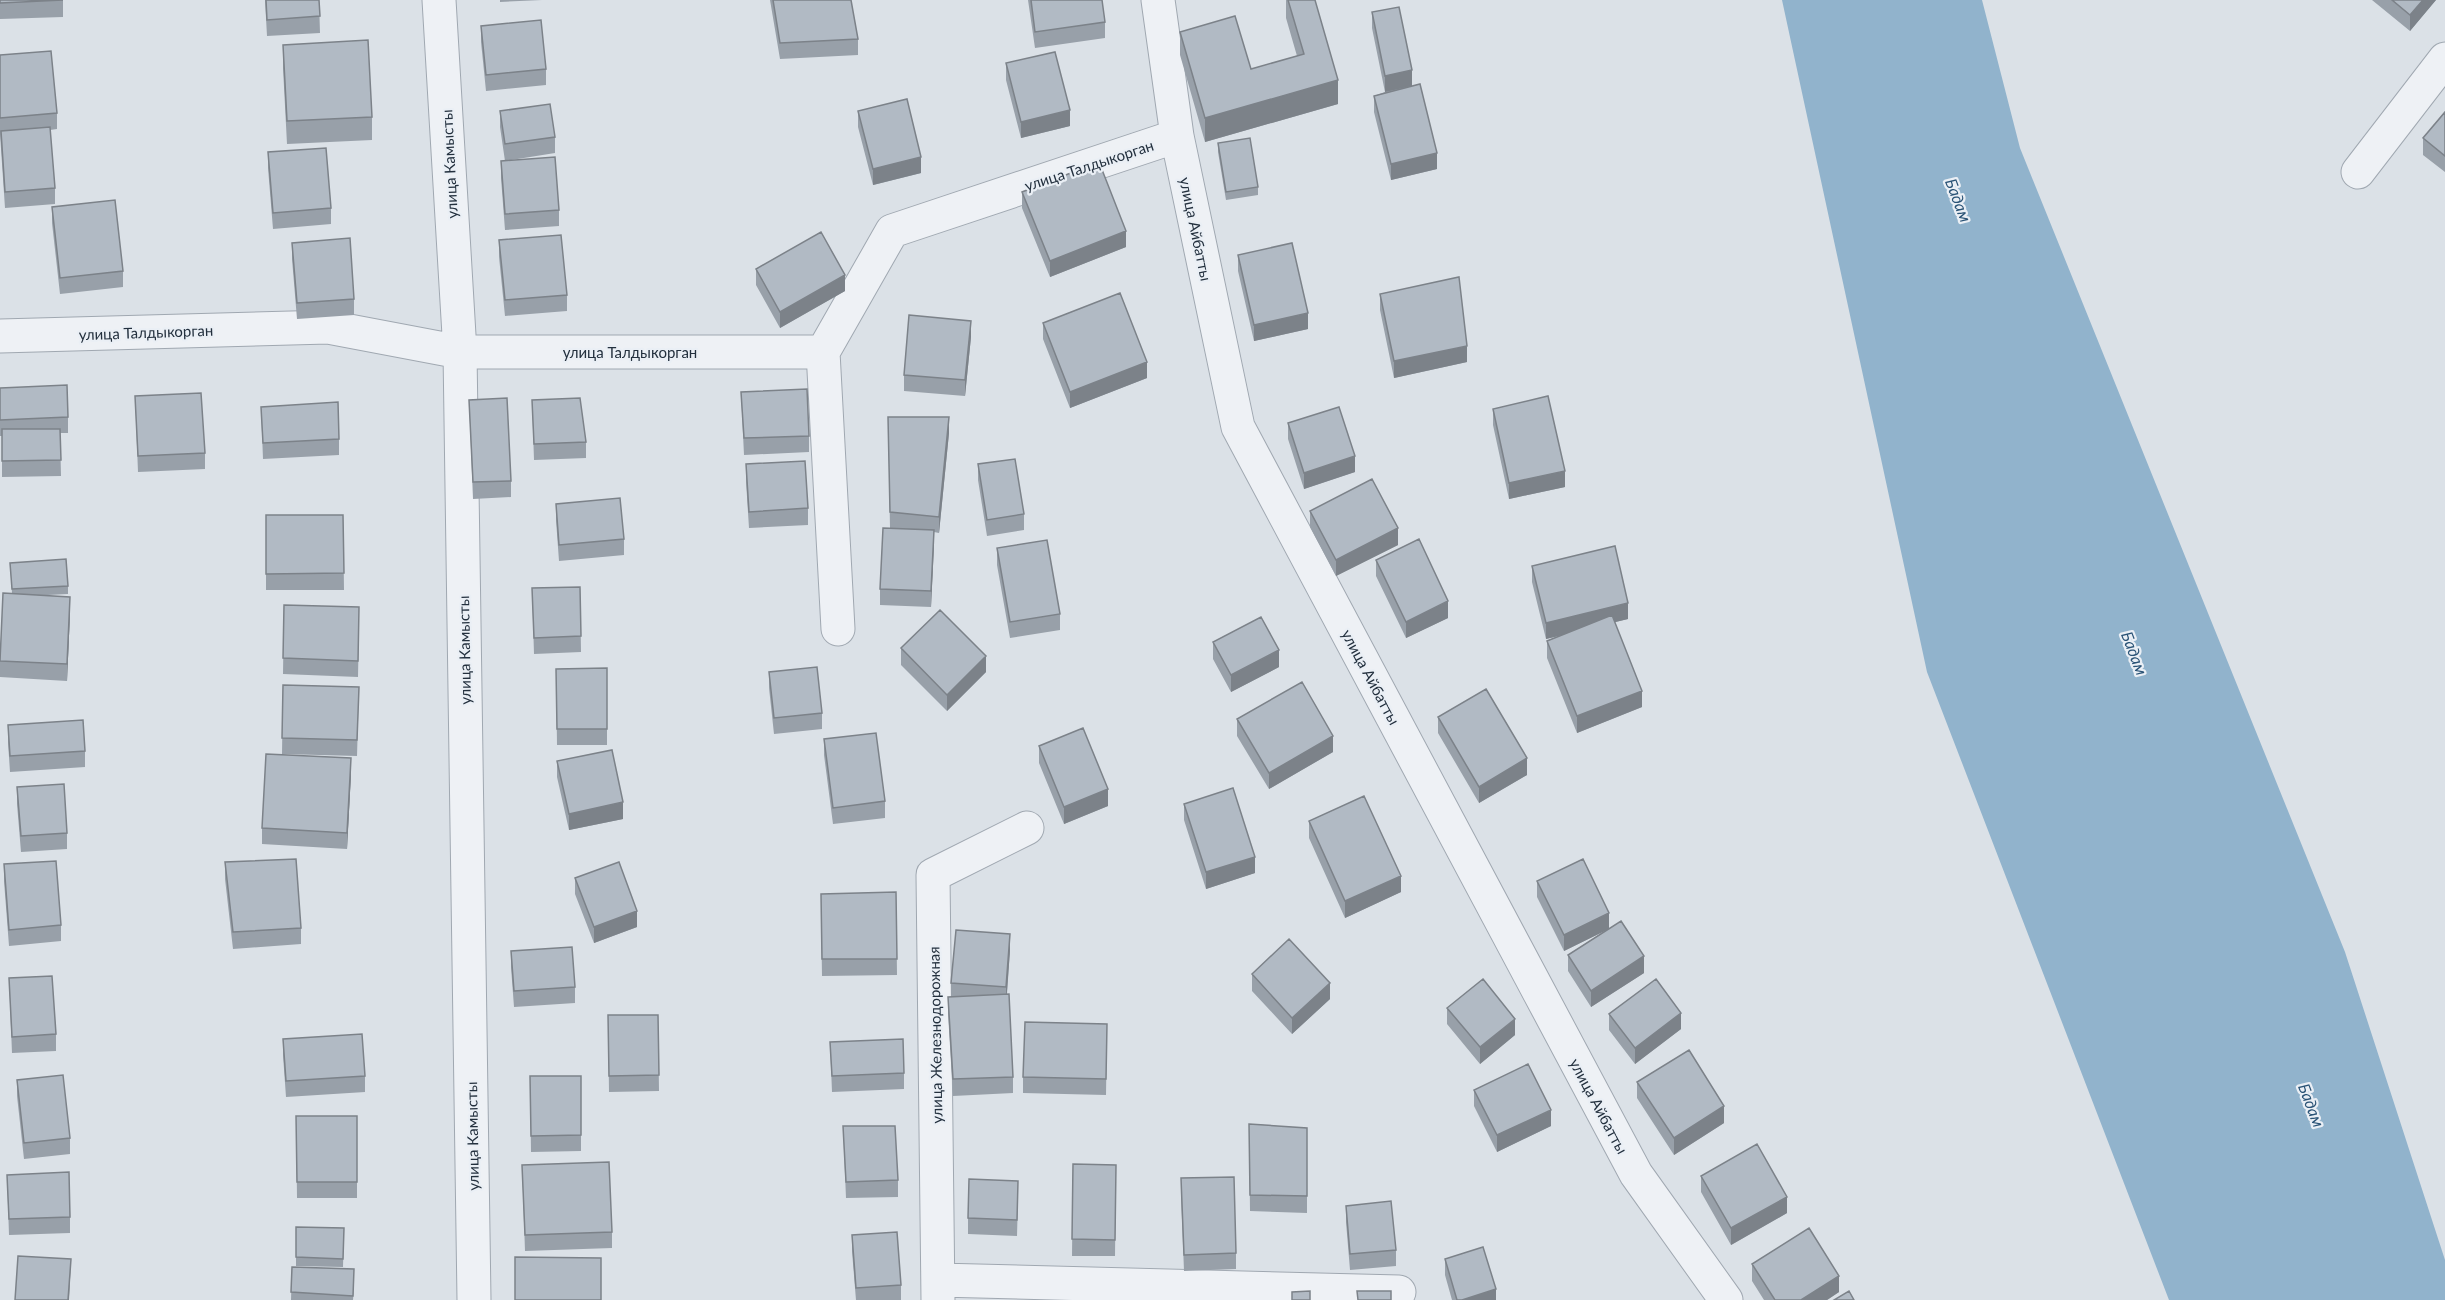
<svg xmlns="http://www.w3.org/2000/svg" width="2445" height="1300" viewBox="0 0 2445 1300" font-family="Lato,sans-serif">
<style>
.water{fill:#91b3cc}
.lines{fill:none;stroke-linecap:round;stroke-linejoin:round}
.minor-casing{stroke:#a0a8b1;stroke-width:35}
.minor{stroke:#eef1f5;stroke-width:33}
.wall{fill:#98a0a9}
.shaded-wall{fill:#7c8289}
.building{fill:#b1bac4;stroke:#7c8289;stroke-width:1.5}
.labels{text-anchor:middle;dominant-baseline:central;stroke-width:4.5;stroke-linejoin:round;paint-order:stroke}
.street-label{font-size:15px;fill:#23303e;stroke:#eaeff5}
.water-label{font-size:16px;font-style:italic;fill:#2a5376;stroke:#eaeff5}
</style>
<rect width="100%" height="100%" fill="#dbe1e7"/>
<!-- water -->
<path class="water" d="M1782,0H1982L2020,148L2345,952L2445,1260V1300H2169L1927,672Z"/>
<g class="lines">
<defs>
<path id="minor" d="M439,0L460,352L474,1300
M1158,0L1177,136L1238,427L1636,1174L1726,1300
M2358,172L2445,59
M0,336L328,327L460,352H823L892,231L1177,136
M823,352L838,629
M938,1280L1399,1292
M938,1300L933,875L1027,828"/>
</defs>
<!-- minor casing -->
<use href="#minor" class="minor-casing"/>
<!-- minor -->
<use href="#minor" class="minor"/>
</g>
<!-- wall -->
<path class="wall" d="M0,0H63V17L0,19Z
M265,0H319L320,33L267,36Z
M500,0H542L500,2Z
M770,0H851L858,39V55L780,59Z
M1028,0H1102L1105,22V38L1035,48Z
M1286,0H1315L1338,104L1205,142L1180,55V32L1251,69L1297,56L1286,18Z
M2372,0H2436L2410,31Z
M1372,12L1412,86L1437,169L1391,180L1374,112V96L1385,92L1372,28Z
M481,26L546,69V85L486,91L481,42Z
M283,45L372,117V140L287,144L283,68Z
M0,55L57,113V129L50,130L55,188V204L5,208L0,134Z
M1006,63L1070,126L1021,138L1006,80Z
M500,111L555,137V153L505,161L500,127Z
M858,111L921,173L873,185L858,127Z
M2445,112V172L2423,155V138Z
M1218,143L1258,187V195L1226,200L1218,152Z
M268,152L331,208V224L273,229L268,168Z
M501,161L559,210V226L505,230L501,178Z
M1022,192L1126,247L1050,277L1022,208Z
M52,207L123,271V287L60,294L52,223Z
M499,240L567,295V311L505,316L499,257Z
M292,243L354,299V315L297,319L292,259Z
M1238,255L1308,329L1254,341L1238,271Z
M756,269L845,291L780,328L756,285Z
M1380,294L1467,362L1394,378L1380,310Z
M1043,323L1147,378L1070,408L1043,339Z
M971,337L965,396L904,391V375Z
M0,388L68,417V433H60L61,476L2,477V436H0Z
M741,392L809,436V452L744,455Z
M135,396L205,453V469L138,472Z
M469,400L511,481V497L473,499Z
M532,400L586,442V458L534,460Z
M261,407L339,439V455L263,459Z
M1493,409L1565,487L1509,499L1493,425Z
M888,417L949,433L939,533L934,532L931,607L880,605V589L890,528Z
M1288,423L1355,472L1304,489L1288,439Z
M746,464L808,508V525L749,528L746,481Z
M978,464L1024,514V530L987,536L978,480Z
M556,504L624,539V555L559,561L556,520Z
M1310,511L1398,545L1336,576L1310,527Z
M266,515H343L344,590H266Z
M997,548L1060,614V630L1010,638L997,565Z
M1376,560L1448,618L1406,638L1376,576Z
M10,563L68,586V594L48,595L70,613L67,681L0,677V657L12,593Z
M1532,566L1628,619L1615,622L1642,707L1577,733L1547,658V641L1563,635L1546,639L1532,582Z
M580,587L581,652L534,654L532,588Z
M284,605L359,623L358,677L283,674Z
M1213,642L1279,667L1231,692L1213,659Z
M901,648L986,672L947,711L901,665Z
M607,668V745H557L556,669Z
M769,672L822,713V729L774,734L769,688Z
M283,685L359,687L357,756L282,754Z
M1438,717L1527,775L1479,803L1438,733Z
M1237,719L1333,752L1269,789L1237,736Z
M8,725L85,751V767L10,772L8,742Z
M824,739L885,801V818L833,824L824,755Z
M1039,746L1108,806L1064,824L1039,763Z
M557,761L623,819L569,830L557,777Z
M351,774L347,849L262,844V828Z
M17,787L67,833V849L21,852L17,804Z
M1184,804L1255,873L1206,889L1184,820Z
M1309,821L1401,892L1345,918L1309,838Z
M225,862L301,928V944L233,949L225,879Z
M4,864L61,925V941L9,946L4,881Z
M575,878L637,927L594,943L575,894Z
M1537,881L1609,929L1644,973L1591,1007L1568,971V955L1606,930L1564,951L1537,897Z
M896,892L897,975L822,976L821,910Z
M1010,950L1007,994L1013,1077V1093L953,1096L948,1013V997H951V983Z
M511,951L575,987V1003L514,1007L511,967Z
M1252,974L1330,999L1292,1034L1252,991Z
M9,978L56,1034V1051L12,1053Z
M1447,1008L1515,1035L1480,1064L1447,1024Z
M1609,1014L1681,1029L1635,1064L1609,1030Z
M608,1015H658L659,1091L609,1092Z
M1107,1024L1106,1095L1023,1093V1077Z
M283,1039L365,1076V1092L286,1097L283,1055Z
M830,1042L904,1073V1089L832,1092Z
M530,1076H581V1151L531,1152Z
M17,1080L70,1138V1154L24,1159L17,1096Z
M1637,1082L1724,1123L1674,1155L1637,1098Z
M1474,1090L1551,1126L1497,1152L1474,1106Z
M296,1116H357V1198H297Z
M1249,1124L1307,1128V1213L1250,1211Z
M843,1126L898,1180V1197L846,1198Z
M1073,1164L1116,1165L1115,1256H1072Z
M522,1165L612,1232V1248L525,1251Z
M7,1175L70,1217V1233L9,1235Z
M1701,1176L1787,1213L1731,1245L1701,1192Z
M1181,1194L1236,1253V1269L1184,1271Z
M1018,1197L1017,1236L968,1234V1218Z
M1346,1206L1396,1250V1266L1350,1270L1346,1222Z
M296,1227L344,1228L343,1267L296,1266Z
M852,1235L901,1285V1300H856L852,1251Z
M1445,1259L1496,1300H1452L1445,1275Z
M1752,1264L1839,1292L1827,1300H1764L1752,1281Z
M292,1267L354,1286L353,1300H291Z"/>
<!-- shaded-wall -->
<path class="shaded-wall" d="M2423,0H2436L2410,31V15Z
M1412,70V86L1385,92V76Z
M1338,80V104L1205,142V118Z
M1070,110V126L1021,138V122Z
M1437,153V169L1391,180V164Z
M921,157V173L873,185V169Z
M1126,231V247L1050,277V261Z
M845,275V291L780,328V312Z
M1308,313V329L1254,341V325Z
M971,321V337L965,396V380Z
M1467,346V362L1394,378V361Z
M1147,362V378L1070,408V392Z
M949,417V433L939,533V517Z
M1355,456V472L1304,489V473Z
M1565,471V487L1509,499V483Z
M1398,528V545L1336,576V560Z
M934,530V546L931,607V591Z
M70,597V613L67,681V664Z
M1448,601V618L1406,638V622Z
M1628,603V619L1546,639V623Z
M1279,650V667L1231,692V675Z
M986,656V672L947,711V695Z
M1642,691V707L1577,733V716Z
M1333,736V752L1269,789V773Z
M351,758V774L347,849V833Z
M1527,758V775L1479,803V787Z
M1108,789V806L1064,824V807Z
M623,802V819L569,830V814Z
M1255,857V873L1206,889V872Z
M1401,876V892L1345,918V901Z
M637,911V927L594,943V927Z
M1609,913V929L1564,951V935Z
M1010,934V950L1006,1004V987Z
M1644,956V973L1591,1007V991Z
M1330,983V999L1292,1034V1018Z
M1681,1013V1029L1635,1064V1048Z
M1515,1019V1035L1480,1064V1047Z
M1724,1106V1123L1674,1155V1138Z
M1551,1110V1126L1497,1152V1135Z
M1787,1197V1213L1731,1245V1228Z
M71,1259L69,1300H68Z
M1839,1276V1292L1827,1300H1801Z
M1496,1289V1300H1462Z"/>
<!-- building -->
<path class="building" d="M0,0H63L0,3Z
M266,0H319L320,16L267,20Z
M773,0H851L858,39L780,43Z
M1031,0H1102L1105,22L1035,32Z
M1288,0H1315L1338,80L1205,118L1180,32L1235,16L1251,69L1304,54Z
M2392,0H2423L2410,15Z
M1399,7L1412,70L1385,76L1372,12Z
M541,20L546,69L486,75L481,26Z
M368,40L372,117L287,121L283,45Z
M51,51L57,113L0,118V55Z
M1055,52L1070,110L1021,122L1006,63Z
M1420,84L1437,153L1391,164L1374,96Z
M907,99L921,157L873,169L858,111Z
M550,104L555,137L505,144L500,111Z
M2445,112V156L2423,138Z
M50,127L55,188L5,192L1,131Z
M1250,138L1258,187L1226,192L1218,143Z
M326,148L331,208L273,213L268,152Z
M555,157L559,210L505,214L501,161Z
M1099,162L1126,231L1050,261L1022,192Z
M115,200L123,271L60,278L52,207Z
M821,232L845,275L780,312L756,269Z
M561,235L567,295L505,300L499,240Z
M350,238L354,299L297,303L292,243Z
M1292,243L1308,313L1254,325L1238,255Z
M1459,277L1467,346L1394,361L1380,294Z
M1120,293L1147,362L1070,392L1043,323Z
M909,315L971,321L965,380L904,375Z
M67,385L68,417L0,420V388Z
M807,389L809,436L744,438L741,392Z
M201,393L205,453L138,456L135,396Z
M1548,396L1565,471L1509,483L1493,409Z
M507,398L511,481L473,482L469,400Z
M580,398L586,442L534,444L532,400Z
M338,402L339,439L263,443L261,407Z
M1339,407L1355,456L1304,473L1288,423Z
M888,417H949L939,517L890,512Z
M2,429H60L61,460L2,461Z
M1015,459L1024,514L987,520L978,464Z
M805,461L808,508L749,512L746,464Z
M1372,479L1398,528L1336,560L1310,511Z
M620,498L624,539L559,545L556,504Z
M266,515H343L344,573L266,574Z
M883,528L934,530L931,591L880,589Z
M1419,539L1448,601L1406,622L1376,560Z
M1047,540L1060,614L1010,622L997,548Z
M1615,546L1628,603L1546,623L1532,566Z
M66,559L68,586L12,589L10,563Z
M580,587L581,636L534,638L532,588Z
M3,593L70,597L67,664L0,661Z
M284,605L359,607L358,661L283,658Z
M940,610L986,656L947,695L901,648Z
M1612,615L1642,691L1577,716L1547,641Z
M1261,617L1279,650L1231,675L1213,642Z
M817,667L822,713L774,718L769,672Z
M607,668V729H557L556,669Z
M1302,682L1333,736L1269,773L1237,719Z
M283,685L359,687L357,740L282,738Z
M1486,689L1527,758L1479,787L1438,717Z
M83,720L85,751L10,756L8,725Z
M1083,728L1108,789L1064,807L1039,746Z
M876,733L885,801L833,808L824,739Z
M612,750L623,802L569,814L557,761Z
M266,754L351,758L347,833L262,828Z
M64,784L67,833L21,836L17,787Z
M1233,788L1255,857L1206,872L1184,804Z
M1364,796L1401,876L1345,901L1309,821Z
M296,859L301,928L233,932L225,862Z
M1583,859L1609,913L1564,935L1537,881Z
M56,861L61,925L9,930L4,864Z
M619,862L637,911L594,927L575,878Z
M896,892L897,959H822L821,894Z
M1621,921L1644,956L1591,991L1568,955Z
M956,930L1010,934L1006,987L951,983Z
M1289,939L1330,983L1292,1018L1252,974Z
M572,947L575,987L514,991L511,951Z
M52,976L56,1034L12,1037L9,978Z
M1483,979L1515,1019L1480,1047L1447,1008Z
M1656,979L1681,1013L1635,1048L1609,1014Z
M1009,994L1013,1077L953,1079L948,997Z
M608,1015H658L659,1075L609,1076Z
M1025,1022L1107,1024L1106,1079L1023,1077Z
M362,1034L365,1076L286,1081L283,1039Z
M903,1039L904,1073L832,1076L830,1042Z
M1689,1050L1724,1106L1674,1138L1637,1082Z
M1528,1064L1551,1110L1497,1135L1474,1090Z
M63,1075L70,1138L24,1143L17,1080Z
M530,1076H581V1135L531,1136Z
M296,1116H357V1182H297Z
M1249,1124L1307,1128V1196L1250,1195Z
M843,1126H895L898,1180L846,1182Z
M1757,1144L1787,1197L1731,1228L1701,1176Z
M609,1162L612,1232L525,1235L522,1165Z
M1073,1164L1116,1165L1115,1240L1072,1239Z
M69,1172L70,1217L9,1219L7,1175Z
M1234,1177L1236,1253L1184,1255L1181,1178Z
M969,1179L1018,1181L1017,1220L968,1218Z
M1391,1201L1396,1250L1350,1254L1346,1206Z
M296,1227L344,1228L343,1259L296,1257Z
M1809,1228L1839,1276L1801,1300H1775L1752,1264Z
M897,1232L901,1285L856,1288L852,1235Z
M1483,1247L1496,1289L1462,1300H1457L1445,1259Z
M18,1256L71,1259L68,1300H15Z
M515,1257L601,1258V1300H515Z
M292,1267L354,1269L353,1296L291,1292Z
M1310,1291V1300H1292V1292Z
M1357,1291H1391V1300H1358Z
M1849,1291L1854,1300H1834Z"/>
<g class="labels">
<!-- street labels -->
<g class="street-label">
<text transform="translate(449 164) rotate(-93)">улица Камысты</text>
<text transform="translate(1089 165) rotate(-18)">улица Талдыкорган</text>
<text transform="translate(1196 229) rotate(78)">улица Айбатты</text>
<text transform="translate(146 332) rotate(-2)">улица Талдыкорган</text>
<text x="630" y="352">улица Талдыкорган</text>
<text transform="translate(464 650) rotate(-91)">улица Камысты</text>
<text transform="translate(1371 677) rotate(62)">улица Айбатты</text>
<text transform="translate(935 1035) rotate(-91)">улица Железнодорожная</text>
<text transform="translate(1599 1106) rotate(62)">улица Айбатты</text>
<text transform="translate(472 1136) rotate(-91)">улица Камысты</text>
</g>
<!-- water labels -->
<g class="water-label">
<text transform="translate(1959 200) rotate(69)">Бадам</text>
<text transform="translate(2135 653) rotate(69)">Бадам</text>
<text transform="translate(2312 1105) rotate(69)">Бадам</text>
</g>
</g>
</svg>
